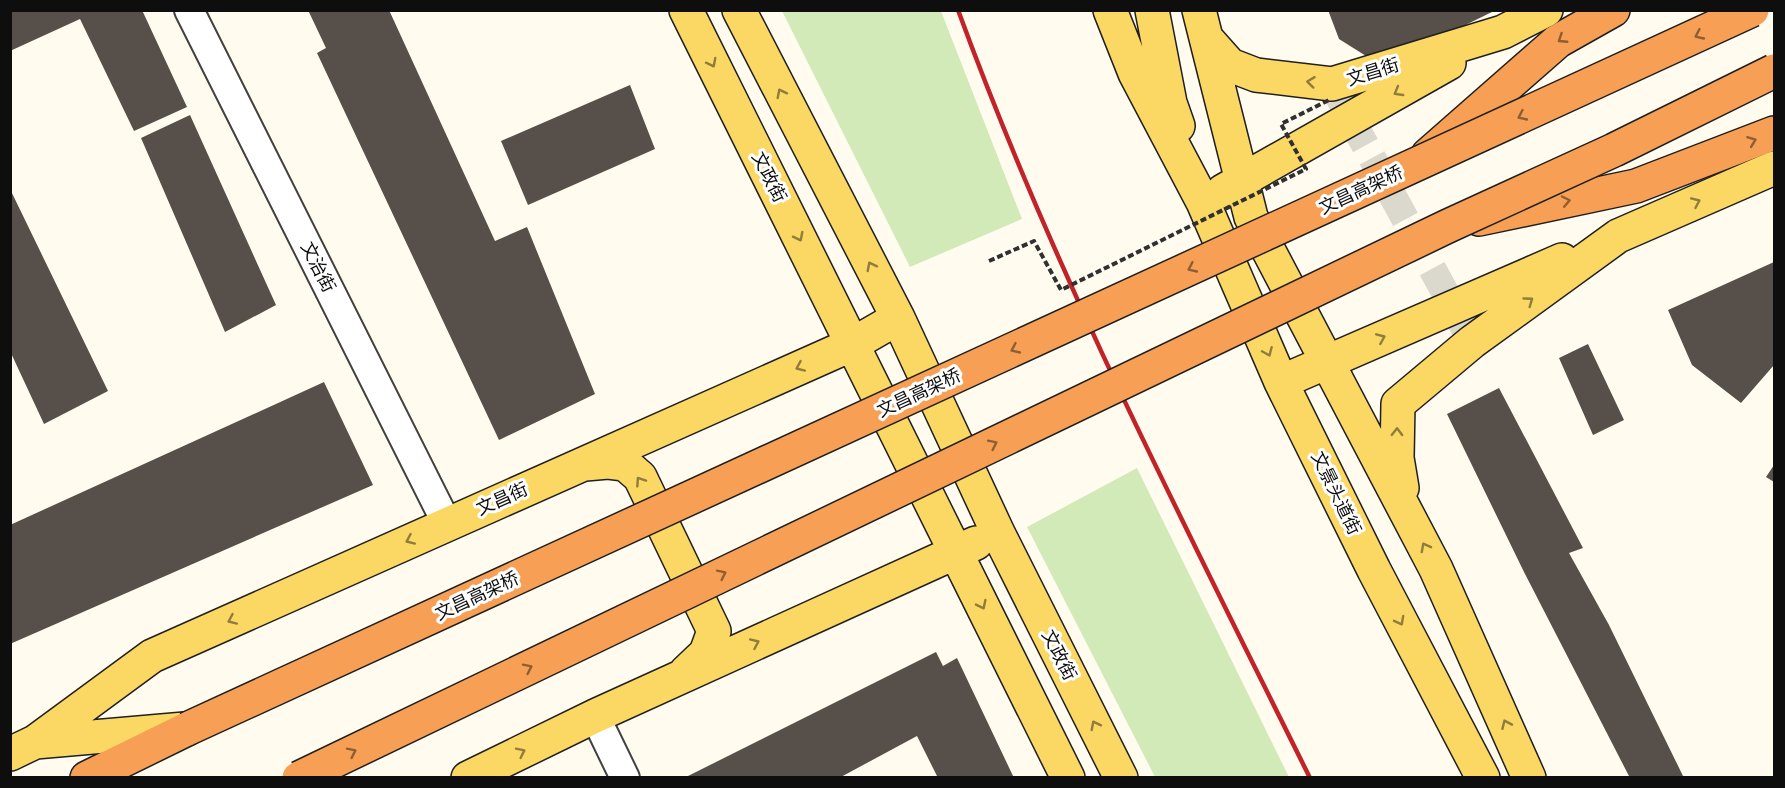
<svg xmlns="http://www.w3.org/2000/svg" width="1785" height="788" viewBox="0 0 1785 788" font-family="'Crimson Pro','Noto Sans SC',serif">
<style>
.green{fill:#d2eab8}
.building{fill:#574f4a}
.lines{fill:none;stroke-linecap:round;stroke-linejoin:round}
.minor-tunnel{stroke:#dbd8cd;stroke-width:28;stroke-dasharray:28 14;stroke-linecap:butt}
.minor-casing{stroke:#414141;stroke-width:32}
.major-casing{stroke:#1f1f1f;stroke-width:36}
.highway-casing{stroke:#1f1f1f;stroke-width:36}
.minor{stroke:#fff;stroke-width:28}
.major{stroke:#fbd763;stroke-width:33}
.highway{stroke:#f7a055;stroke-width:33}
.rail{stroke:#c12329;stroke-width:4.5}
.highway-bridge-casing{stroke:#1f1f1f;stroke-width:36;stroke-linecap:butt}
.path-bridge{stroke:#303030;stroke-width:4;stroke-dasharray:6 3;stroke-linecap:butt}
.highway-bridge{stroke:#f7a055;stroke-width:33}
.oneway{stroke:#8e5e35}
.oneway2{stroke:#907d3d}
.labels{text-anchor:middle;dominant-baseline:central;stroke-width:6;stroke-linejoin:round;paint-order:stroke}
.street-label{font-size:18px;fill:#0e0e0e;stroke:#fff}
</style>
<rect width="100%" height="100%" fill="#fffcef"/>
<!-- green -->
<path class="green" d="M782,11H941L1022,219L910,267Z
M1137,468L1289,777H1155L1027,527Z"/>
<!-- building -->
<path class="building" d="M10,10H142L187,107L134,131L80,19L10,51Z
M308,10H389L495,241L527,227L595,394L499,440L317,53L326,48Z
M1328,10H1496L1382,66L1339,39Z
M630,85L655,149L528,205L501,141Z
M190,115L276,305L225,332L141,138Z
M10,189L108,391L44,424L10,351Z
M1774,262V365L1741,403L1692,365L1668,310Z
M1588,344L1624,420L1593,435L1559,358Z
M324,382L373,485L10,644V525Z
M1499,388L1583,548L1569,553L1609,625L1684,778H1630L1524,572L1447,414Z
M1774,465V482L1766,477Z
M936,652L943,666L957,658L1014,778H938L917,736L839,778H688V776Z"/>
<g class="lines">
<!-- minor-tunnel -->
<path class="minor-tunnel" d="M1332,84L1472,342"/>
<defs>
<path id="minor" d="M189,10L447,524
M595,716L625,778"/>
<path id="major" d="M686,10L1068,778
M739,10L898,318L998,533L1121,778
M1110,10L1135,73L1203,202L1281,382L1374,570L1483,778
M1152,10L1170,103L1178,126
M1199,10L1251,217L1436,569L1529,778
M1206,38L1230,65L1256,75L1332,84L1503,32L1546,10
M1223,191L1449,63
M1281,382L1562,260
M585,464L608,462L625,464L640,477L714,631L706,653L686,672
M1402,488L1397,458L1398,404L1472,342L1618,236L1774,168
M35,742L152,656L853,344L898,318
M10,754L35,742L185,729
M468,778L595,716L976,543"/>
<path id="highway" d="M1428,155L1558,41L1613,10
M1479,219L1636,186L1774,133
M87,778L187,729"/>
</defs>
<!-- minor casing -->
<use href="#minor" class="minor-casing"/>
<!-- major casing -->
<use href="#major" class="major-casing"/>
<!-- highway casing -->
<use href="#highway" class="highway-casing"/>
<!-- minor -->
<use href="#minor" class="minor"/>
<!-- major -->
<use href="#major" class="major"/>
<!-- highway -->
<use href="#highway" class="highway"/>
<!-- rail -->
<path class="rail" d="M958,10C1055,275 1185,526 1310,778"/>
<defs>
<path id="highway-bridge" d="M187,729L1752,10
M299,778L1448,226L1614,150L1774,71"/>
</defs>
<!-- highway-bridge casing -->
<use href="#highway-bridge" class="highway-bridge-casing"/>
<!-- path-bridge -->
<path class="path-bridge" d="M989,261L1034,241L1061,290L1306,169L1281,124L1331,99"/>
<!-- highway-bridge -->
<use href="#highway-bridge" class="highway-bridge"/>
</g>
<!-- one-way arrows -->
<defs><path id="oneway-chevron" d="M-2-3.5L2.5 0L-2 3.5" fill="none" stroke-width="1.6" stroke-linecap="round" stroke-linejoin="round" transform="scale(1.5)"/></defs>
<g class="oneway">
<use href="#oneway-chevron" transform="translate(1699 35) rotate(155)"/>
<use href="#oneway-chevron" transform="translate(1562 39) rotate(147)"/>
<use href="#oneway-chevron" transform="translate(1522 116) rotate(155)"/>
<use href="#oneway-chevron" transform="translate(1752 141) rotate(-21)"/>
<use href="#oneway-chevron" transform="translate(1566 201) rotate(-12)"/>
<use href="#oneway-chevron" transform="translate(1192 268) rotate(155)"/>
<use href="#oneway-chevron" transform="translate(1015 349) rotate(155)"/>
<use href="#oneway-chevron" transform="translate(993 444) rotate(-26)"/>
<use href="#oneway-chevron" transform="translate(722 574) rotate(-26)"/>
<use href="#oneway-chevron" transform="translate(528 668) rotate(-26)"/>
<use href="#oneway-chevron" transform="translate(352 752) rotate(-26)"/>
</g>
<g class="oneway2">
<use href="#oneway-chevron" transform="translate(712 63) rotate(63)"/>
<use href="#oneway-chevron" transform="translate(1311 82) rotate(-173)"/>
<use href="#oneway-chevron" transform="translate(1398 92) rotate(150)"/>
<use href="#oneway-chevron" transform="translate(781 93) rotate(-117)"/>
<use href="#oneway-chevron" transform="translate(1696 202) rotate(-24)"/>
<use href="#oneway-chevron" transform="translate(799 237) rotate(63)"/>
<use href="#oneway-chevron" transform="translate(871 266) rotate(-117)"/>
<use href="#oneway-chevron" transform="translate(1529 301) rotate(-36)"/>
<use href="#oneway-chevron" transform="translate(1381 338) rotate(-23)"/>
<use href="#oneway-chevron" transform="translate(1268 352) rotate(67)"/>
<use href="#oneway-chevron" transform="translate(800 367) rotate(156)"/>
<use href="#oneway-chevron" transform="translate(1397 432) rotate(-89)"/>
<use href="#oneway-chevron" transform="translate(640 481) rotate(-124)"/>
<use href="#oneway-chevron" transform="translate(410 540) rotate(156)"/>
<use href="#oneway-chevron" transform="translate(1425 547) rotate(-118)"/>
<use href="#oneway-chevron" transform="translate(982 605) rotate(64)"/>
<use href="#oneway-chevron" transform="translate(232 620) rotate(156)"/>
<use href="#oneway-chevron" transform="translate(1400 621) rotate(62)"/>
<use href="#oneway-chevron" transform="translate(755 643) rotate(-24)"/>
<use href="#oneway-chevron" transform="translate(1506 724) rotate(-114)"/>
<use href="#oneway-chevron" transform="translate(1095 725) rotate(-117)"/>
<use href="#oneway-chevron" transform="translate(521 752) rotate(-26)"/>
</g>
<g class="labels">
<!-- street labels -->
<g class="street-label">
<text transform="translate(1373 72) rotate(-17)">文昌街</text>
<text transform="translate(769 177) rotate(63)">文政街</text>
<text transform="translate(1361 190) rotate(-25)">文昌高架桥</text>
<text transform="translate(318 267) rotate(63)">文治街</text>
<text transform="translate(919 393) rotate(-25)">文昌高架桥</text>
<text transform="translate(1336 493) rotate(64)">文景头道街</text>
<text transform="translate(502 499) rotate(-24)">文昌街</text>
<text transform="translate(477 596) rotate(-25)">文昌高架桥</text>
<text transform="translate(1059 655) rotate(63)">文政街</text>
</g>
</g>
<!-- border -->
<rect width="1785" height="788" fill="none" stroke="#0e0e0e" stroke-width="24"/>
</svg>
